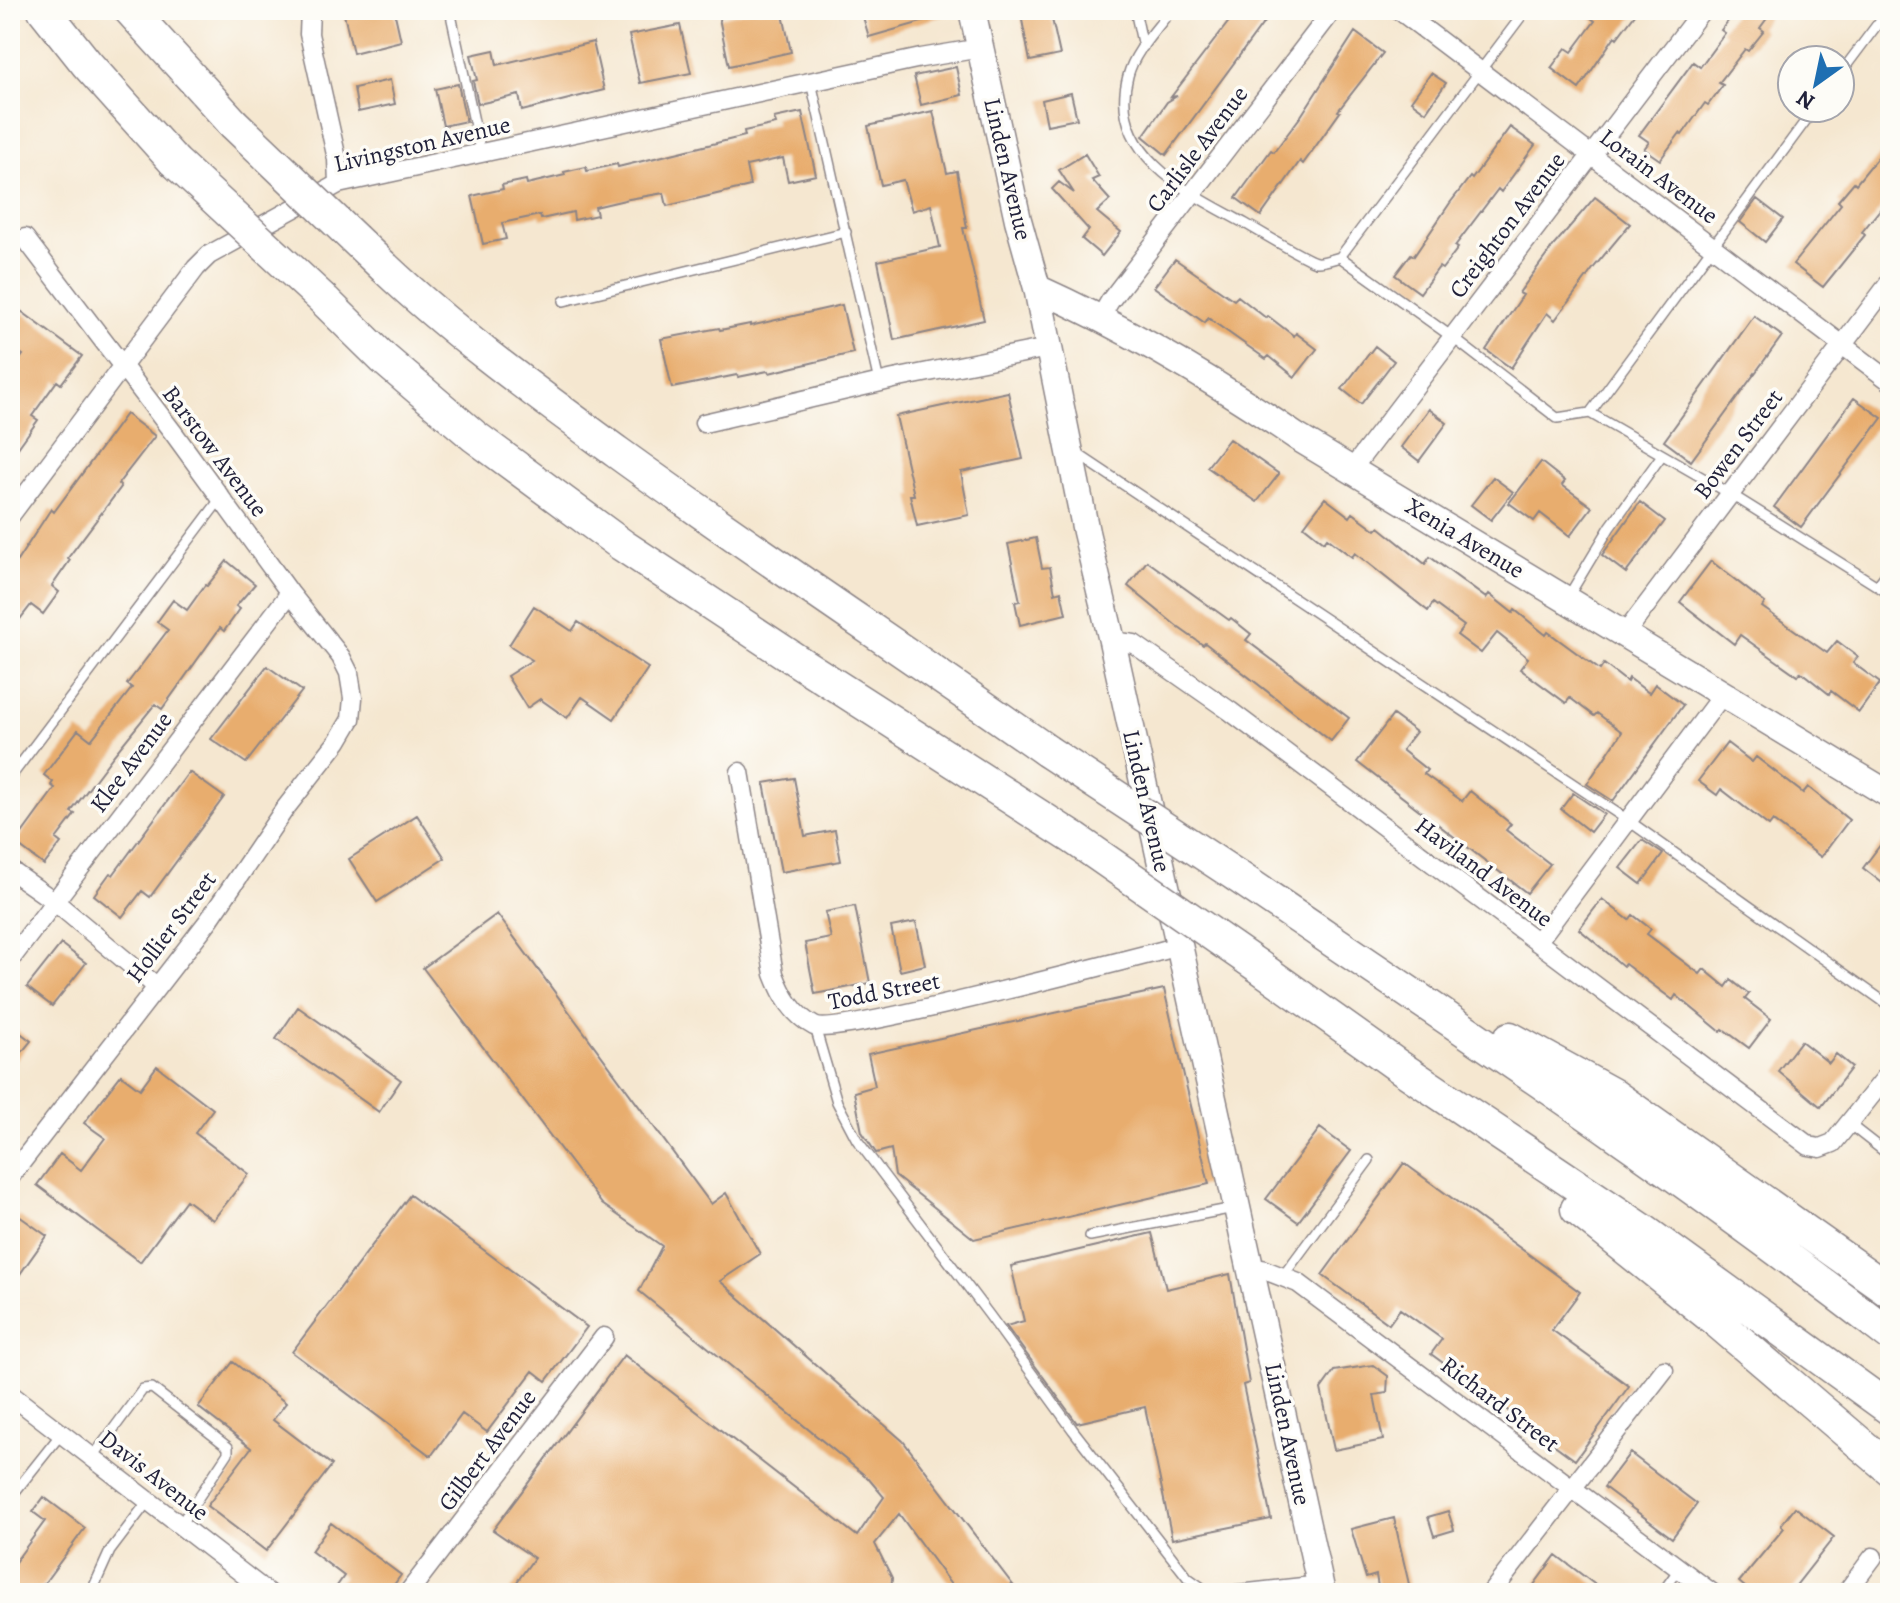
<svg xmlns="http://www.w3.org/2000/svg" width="1900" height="1603" viewBox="0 0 1900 1603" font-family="Alegreya,serif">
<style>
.building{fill:#e8ad6e}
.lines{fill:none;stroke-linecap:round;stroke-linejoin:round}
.lane-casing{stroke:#8c8486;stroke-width:12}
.street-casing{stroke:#8c8486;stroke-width:21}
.secondary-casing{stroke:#8c8486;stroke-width:29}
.highway-casing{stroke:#8c8486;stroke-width:35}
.lane{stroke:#fff;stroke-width:9}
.street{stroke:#fff;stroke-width:18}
.secondary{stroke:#fff;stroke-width:26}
.highway{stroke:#fff;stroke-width:32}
.highway-bridge-casing{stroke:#8c8486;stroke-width:35;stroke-linecap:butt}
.highway-bridge{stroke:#fff;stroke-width:32}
.labels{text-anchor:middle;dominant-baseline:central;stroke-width:7;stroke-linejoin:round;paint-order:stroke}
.street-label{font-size:24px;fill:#22223b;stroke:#fdfcf7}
</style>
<rect width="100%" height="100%" fill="#fdfcf7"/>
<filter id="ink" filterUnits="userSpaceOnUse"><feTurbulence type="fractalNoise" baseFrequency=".0125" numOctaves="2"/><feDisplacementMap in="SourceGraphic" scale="16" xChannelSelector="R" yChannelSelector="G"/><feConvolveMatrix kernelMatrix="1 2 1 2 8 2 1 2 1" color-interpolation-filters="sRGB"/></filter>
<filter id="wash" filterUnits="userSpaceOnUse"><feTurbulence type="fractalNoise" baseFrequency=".006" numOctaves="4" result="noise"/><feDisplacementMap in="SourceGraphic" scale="32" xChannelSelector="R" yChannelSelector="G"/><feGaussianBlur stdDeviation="1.8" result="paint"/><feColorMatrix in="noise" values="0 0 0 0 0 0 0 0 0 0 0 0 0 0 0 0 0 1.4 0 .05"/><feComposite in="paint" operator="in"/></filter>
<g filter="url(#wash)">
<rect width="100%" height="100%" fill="#f5e7d0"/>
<g id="blocks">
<!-- building -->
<path class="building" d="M343,10H394L401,41L353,53Z
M753,10H782L791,52L729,66L719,18Z
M861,10H946V15L869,37Z
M1020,10H1050L1060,55L1030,61Z
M1216,10H1273L1166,155L1143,136L1167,102L1177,96L1171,97L1230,20Z
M1581,10H1638L1617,38L1615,36L1579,89L1551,68L1566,48L1572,52L1595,21Z
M1737,10H1773L1760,28L1764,31L1748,51L1745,49L1719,83L1723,85L1708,105L1705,103L1682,135L1680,133L1660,160L1644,149L1649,142L1639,135L1693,62L1700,67L1725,33L1721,30Z
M680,25L691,73L640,83L629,35Z
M1355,32L1383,53L1338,111L1340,112L1303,164L1300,161L1261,216L1236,198L1271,150L1274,152L1301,116Z
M593,42L604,90L522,111L519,95L478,104L473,81L477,80L471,55L494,50L497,65Z
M956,67L962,95L921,105L914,76Z
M1431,73L1446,83L1426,112L1411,101Z
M390,80L395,104L358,112L354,88Z
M458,84L466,121L443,126L435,89Z
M1071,93L1077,119L1047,125L1042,100Z
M933,111L947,173L957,171L967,228H963L984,320L894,340L878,261L940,247L931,205L912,211L903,180L881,185L868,126Z
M802,112L816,175L788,181L783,158L746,166L750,186L667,206L664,193L629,199L595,207L597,215L574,220L573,212L541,219L540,215L502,223L506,239L483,244L472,196L503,189L502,185L526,180L527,184L565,175L564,172L586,167L587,171L617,164L618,167L745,136L744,131L776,124L774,118Z
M1510,127L1535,145L1501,192L1498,189L1455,246L1458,248L1442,269L1439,267L1420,293L1395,275L1411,254L1414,256L1450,203L1470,177L1472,179Z
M1890,142V197L1862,232L1865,235L1823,287L1793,264L1841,204L1838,201L1854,182L1856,184Z
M1085,154L1099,177L1092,180L1110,200L1097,212L1121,232L1102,256L1082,239L1089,230L1052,189L1059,182L1074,193L1059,170Z
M1595,197L1630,224L1595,266L1555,320L1547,313L1511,368L1486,350L1523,295L1519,293L1554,245Z
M1757,199L1783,219L1765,242L1740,222Z
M1175,259L1234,300L1238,296L1266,318L1268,316L1294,336L1296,333L1317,349L1295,377L1269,356L1266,359L1208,318L1205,323L1154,287Z
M10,303L82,356L61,384L57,381L32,416L38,420L10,459V373L23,355L10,346Z
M842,305L853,353L769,373L768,371L738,377L737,375L672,388L661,339L719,328L720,330L750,324V326Z
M1754,316L1782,336L1691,461L1664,441Z
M1375,346L1394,361L1361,404L1342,389Z
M1008,392L1023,459L961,472L969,515L917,526L910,495H914L896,416Z
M1854,398L1882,418L1801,527L1774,507Z
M1429,409L1447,423L1419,461L1401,447Z
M126,414L155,436L118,484L121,487L68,558L70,560L52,586L59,592L43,614L31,605L10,632V556L17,561L51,509L54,512Z
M1229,439L1279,474L1257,502L1207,467Z
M1541,462L1565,481L1562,485L1592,507L1570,536L1540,513L1534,521L1509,503Z
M1493,477L1513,492L1491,520L1471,505Z
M1325,498L1350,517L1353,513L1376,530L1379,527L1425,564L1430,557L1486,598L1489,594L1513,613L1515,610L1546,635L1548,632L1600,670L1604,664L1627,682L1629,678L1649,693L1655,684L1683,705L1613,801L1587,784L1622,732L1597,713L1594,716L1570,698L1566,703L1520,669L1528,658L1497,633L1481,653L1457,635L1464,626L1433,603L1428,611L1355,553L1352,557L1327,538L1324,542L1304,526Z
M1640,502L1665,521L1626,573L1602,555Z
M1036,538L1042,568L1050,567L1055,593L1061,591L1066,614L1020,625L1015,602L1020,601L1008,544Z
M227,561L255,584L236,606L240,609L224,631L220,628L162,709L155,704L113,756L71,812L75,814L56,839L61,843L44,865L15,843L55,788L51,785L53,782L44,775L78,730L91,740L132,688L127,684L168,630L157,622L173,600L187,610L205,585L207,586Z
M1147,561L1229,620L1231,618L1251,634L1246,640L1349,718L1331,741L1205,643L1203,645L1179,628L1128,586Z
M1711,561L1765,603L1762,607L1827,653L1837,641L1858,657L1853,663L1880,683L1859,712L1831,691L1829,694L1801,672L1798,676L1740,635L1734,644L1680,602Z
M534,606L572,631L578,622L648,668L614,719L582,697L567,718L540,699L527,708L507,676L532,660L509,645Z
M267,666L302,691L246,763L211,739Z
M1393,715L1416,732L1402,750L1427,770L1424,774L1462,801L1470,791L1511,824L1506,830L1550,864L1527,893L1357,762Z
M1727,743L1752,762L1756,757L1803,793L1808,787L1849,820L1821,857L1773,821L1769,826L1721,789L1717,795L1698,781Z
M189,772L224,797L150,897L142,891L122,917L94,895L110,873L113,875Z
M794,778L805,836L835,830L841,861L781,872L764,783Z
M1573,793L1604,814L1590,832L1561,809Z
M417,815L445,858L377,902L349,859Z
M1890,832V889L1863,868Z
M1642,840L1663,854L1641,884L1620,868Z
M1602,899L1629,920L1633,915L1651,929L1647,934L1700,974L1704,969L1726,987L1731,980L1749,994L1745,999L1771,1019L1749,1048L1723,1029L1721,1032L1676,995L1673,1000L1625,964L1623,966L1579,929Z
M855,906L870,983L815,994L805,943L831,938L825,912Z
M497,914L711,1204L726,1193L760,1254L720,1281L903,1441L1019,1593H957L899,1514L875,1544L892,1578L891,1593H509L534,1558L493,1530L624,1355L857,1536L884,1497L868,1478L639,1291L662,1246L602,1204L423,968Z
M916,922L925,965L900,971L891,927Z
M61,944L86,963L52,1006L27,987Z
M1164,989L1209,1184L974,1239L895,1176L891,1149L876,1153L862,1132L854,1092L875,1086L868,1054Z
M298,1007L401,1080L379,1112L276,1039Z
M10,1025L31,1041L10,1067Z
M1801,1041L1829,1063L1836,1054L1852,1067L1821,1107L1778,1071Z
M157,1066L213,1109L195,1133L249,1174L213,1220L186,1200L140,1262L37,1185L60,1154L81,1170L105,1138L84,1123L121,1075L140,1089Z
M1320,1128L1351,1151L1298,1222L1266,1199Z
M1404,1163L1580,1292L1552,1330L1629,1386L1575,1460L1431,1354L1442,1339L1400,1309L1389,1324L1322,1275Z
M410,1195L587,1327L546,1381L533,1371L487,1432L462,1414L431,1456L292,1352Z
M19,1216L47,1236L10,1288V1229Z
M1152,1233L1166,1289L1230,1274L1249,1383L1243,1385L1271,1519L1172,1539L1145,1407L1077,1423L1006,1326L1024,1321L1011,1266Z
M233,1362L286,1403L273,1420L332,1465L266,1551L207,1506L251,1448L198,1407Z
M1373,1365L1388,1376L1387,1393L1374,1395L1383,1440L1334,1450L1321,1389L1334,1371Z
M1630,1453L1697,1504L1672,1538L1604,1487Z
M44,1497L85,1528L37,1593H10V1569L45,1521L33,1512Z
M1795,1507L1834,1537L1790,1593H1752L1739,1582L1784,1528L1781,1525Z
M1448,1511L1454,1530L1434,1536L1428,1517Z
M1394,1518L1399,1541L1411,1593H1379L1376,1575L1366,1578L1351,1529Z
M331,1523L401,1575L388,1593H332L344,1576L311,1551Z
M1556,1555L1606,1593H1528Z"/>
</g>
</g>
<g filter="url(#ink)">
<use href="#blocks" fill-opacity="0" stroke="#8c8486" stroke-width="2"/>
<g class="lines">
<defs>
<path id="lane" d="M450,10L481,154
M1135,10L1143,47
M1171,10C1156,30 1134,52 1128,76C1107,154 1190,194 1246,224C1259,231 1306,260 1316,262C1322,263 1333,259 1340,257L1452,337L1557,418L1590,413L1729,493L1890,594
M1840,74L1888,10
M811,82L879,382
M10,250L25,238
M1340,257L1526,10
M564,301L846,232
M1590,413L1815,108
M1076,453L1629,821L1890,1006
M1877,586L1890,569
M1568,597L1610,527L1662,455
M10,778L221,498
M815,1027L837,1102L857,1140L990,1316L1073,1430L1188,1578L1205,1590L1225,1591L1316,1581
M1849,1124L1890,1156
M1090,1236L1234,1208
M1283,1276L1369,1160
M92,1458L143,1389L152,1388L228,1447V1453L180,1525
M10,1498L61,1434
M91,1593L110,1551L148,1501
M238,1593L249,1579
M1662,1593L1679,1569"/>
<path id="street" d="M310,10L309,34L337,159L338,184
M1399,10L1890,381
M1100,318L1110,301L1333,10
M704,423L894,379L1048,348
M1352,469L1702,10
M10,516L196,268L209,255L338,184L921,58L981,48
M1624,635L1890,282
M1112,641L1134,644L1230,711L1809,1146L1820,1148L1833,1143L1890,1072
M740,772L774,974C782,995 793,1015 814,1026C834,1037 1136,957 1180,946
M10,870L54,901L156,986
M1537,942L1722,695
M10,960L290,593
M10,1177L209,920L284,810L338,741L351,719L353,698L349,673L341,657L290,593L175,435L25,238
M1252,1269H1262L1298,1283L1712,1593
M10,1394L268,1593
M408,1593L604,1337
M1491,1593L1664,1370
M1846,1593L1873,1557"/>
<path id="secondary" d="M972,10L1018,220L1037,288L1086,532L1112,641L1322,1593
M1037,288C1128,329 1215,381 1297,437L1890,795"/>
<path id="highway" d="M44,10L87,64L174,161
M130,10L233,123
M385,268C457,336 538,394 618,453C759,555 905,651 1047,751
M325,301L384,359L474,436L622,545L796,660L1075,839
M1237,876C1457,1025 1680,1172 1890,1335
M1258,966L1397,1065L1640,1228L1890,1409
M1510,1038L1612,1094L1890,1291
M1577,1209L1714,1319L1890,1469"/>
</defs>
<!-- lane casing -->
<use href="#lane" class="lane-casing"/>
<!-- street casing -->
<use href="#street" class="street-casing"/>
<!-- secondary casing -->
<use href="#secondary" class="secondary-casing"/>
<!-- highway casing -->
<use href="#highway" class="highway-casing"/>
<!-- lane -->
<use href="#lane" class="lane"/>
<!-- street -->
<use href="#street" class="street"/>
<!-- secondary -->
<use href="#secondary" class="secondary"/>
<!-- highway -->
<use href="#highway" class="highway"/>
<defs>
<path id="highway-bridge" d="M233,123L385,268
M174,161L325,301
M1047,751L1237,876
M1075,839L1258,966"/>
</defs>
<!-- highway-bridge casing -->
<use href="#highway-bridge" class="highway-bridge-casing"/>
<!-- highway-bridge -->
<use href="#highway-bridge" class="highway-bridge"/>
</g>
</g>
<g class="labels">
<!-- street labels -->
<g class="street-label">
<text transform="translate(422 144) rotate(-13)">Livingston Avenue</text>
<text transform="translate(1197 149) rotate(-53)">Carlisle Avenue</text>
<text transform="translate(1008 169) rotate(77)">Linden Avenue</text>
<text transform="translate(1659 176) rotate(37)">Lorain Avenue</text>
<text transform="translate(1507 225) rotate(-53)">Creighton Avenue</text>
<text transform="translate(1738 444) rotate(-53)">Bowen Street</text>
<text transform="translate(215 451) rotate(53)">Barstow Avenue</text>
<text transform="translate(1465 538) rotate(31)">Xenia Avenue</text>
<text transform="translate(131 762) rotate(-53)">Klee Avenue</text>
<text transform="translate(1147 801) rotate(77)">Linden Avenue</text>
<text transform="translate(1484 872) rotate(37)">Haviland Avenue</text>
<text transform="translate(171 927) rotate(-53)">Hollier Street</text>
<text transform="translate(884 991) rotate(-11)">Todd Street</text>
<text transform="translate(1500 1404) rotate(37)">Richard Street</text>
<text transform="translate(1288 1434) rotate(78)">Linden Avenue</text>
<text transform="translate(487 1450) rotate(-53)">Gilbert Avenue</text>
<text transform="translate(154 1475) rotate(38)">Davis Avenue</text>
</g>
</g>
<!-- margin -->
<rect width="1900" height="1603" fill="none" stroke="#fdfcf7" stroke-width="40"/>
<!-- north arrow -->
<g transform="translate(1816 84) rotate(213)"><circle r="38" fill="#fdfcf7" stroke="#a5a5ac" stroke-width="2"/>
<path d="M0-6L14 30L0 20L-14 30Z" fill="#1f6fb2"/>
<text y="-12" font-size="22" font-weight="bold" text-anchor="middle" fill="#22223b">N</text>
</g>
</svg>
